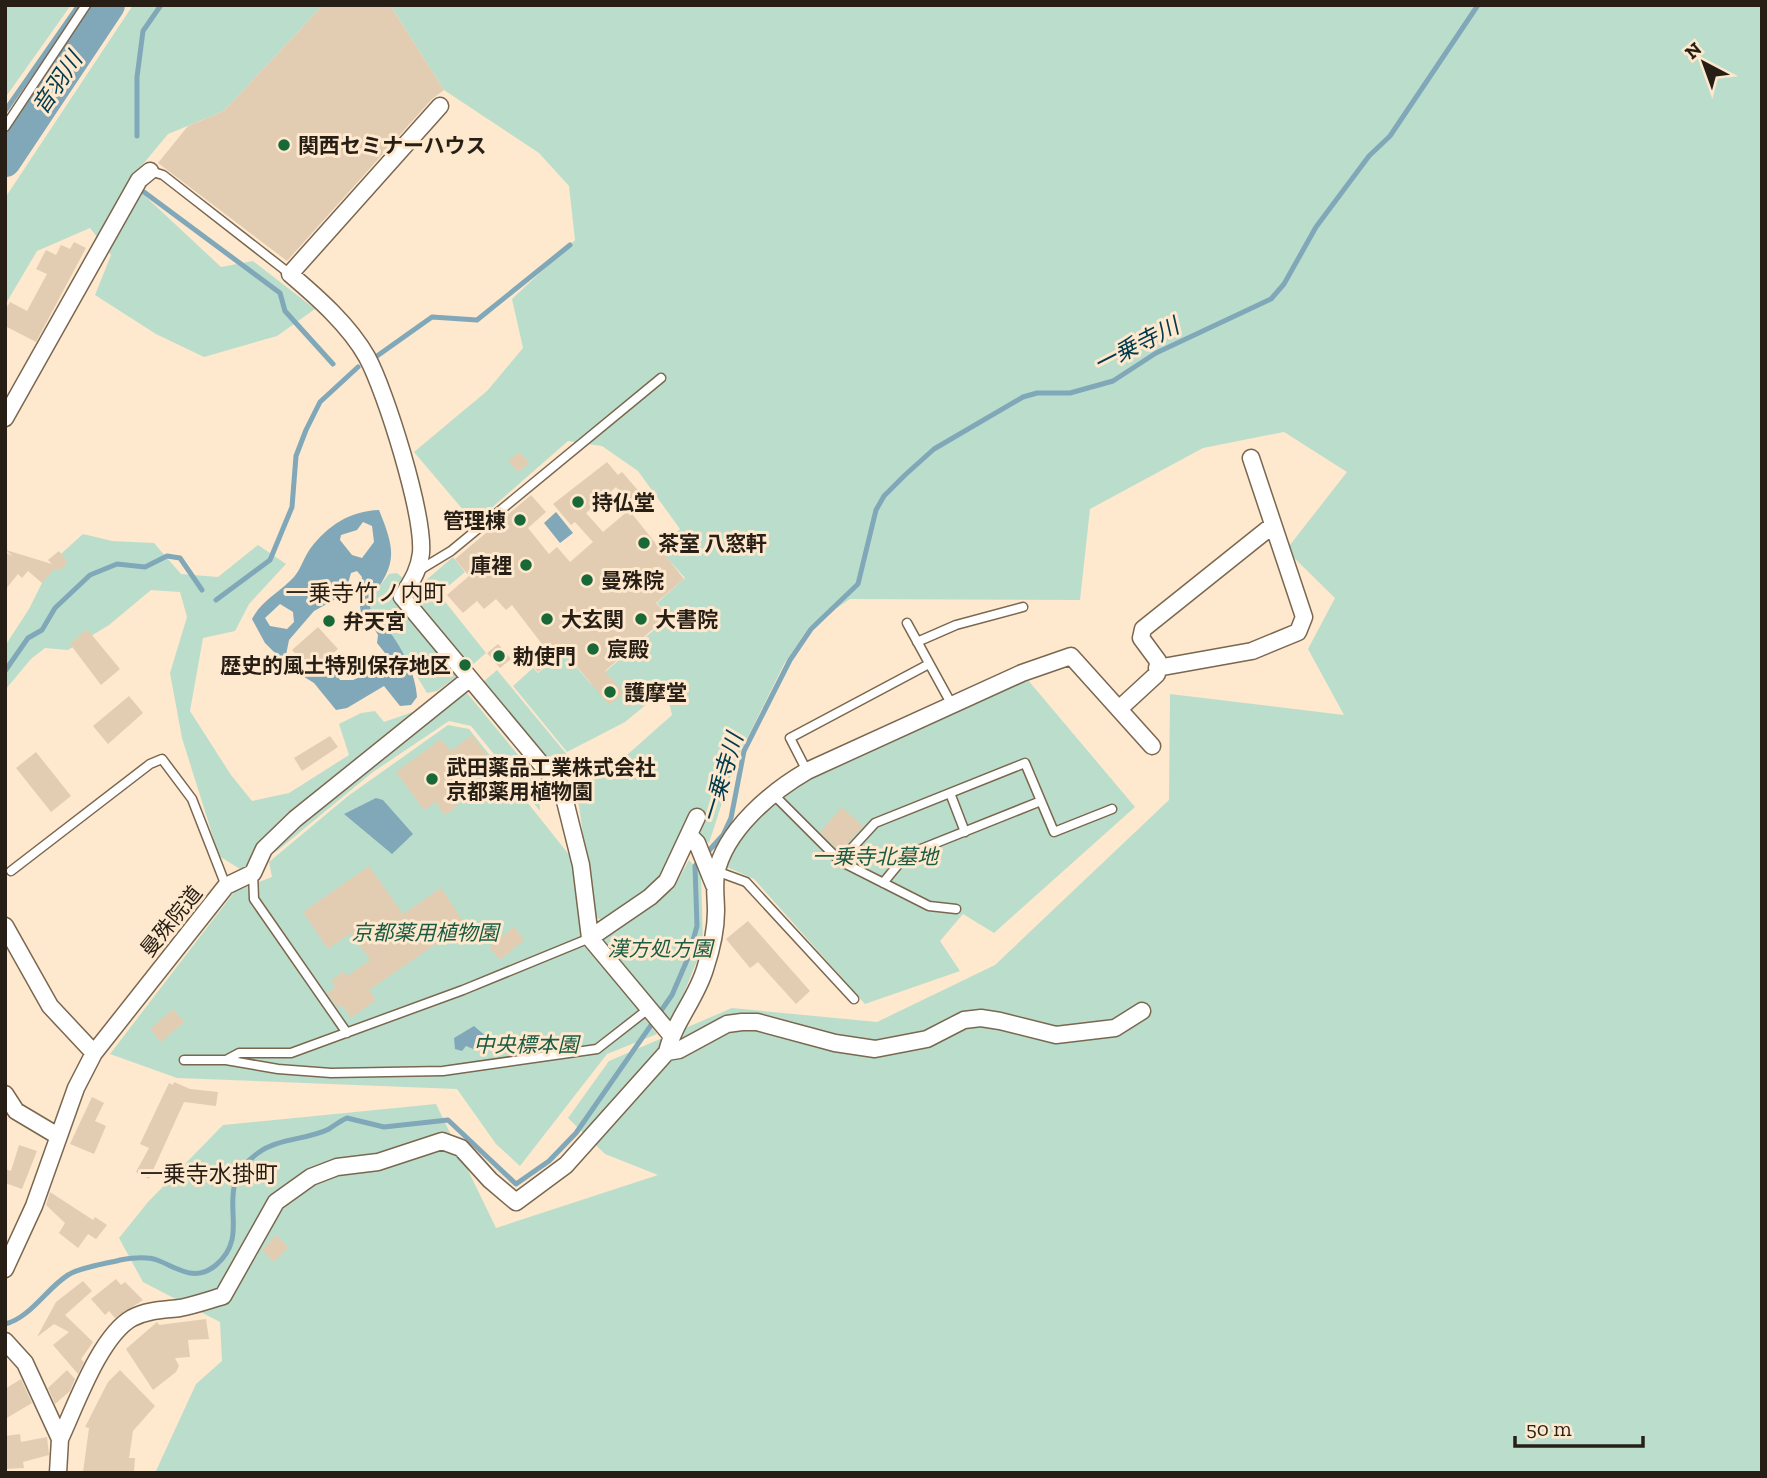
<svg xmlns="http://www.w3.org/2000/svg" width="1767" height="1478" viewBox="0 0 1767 1478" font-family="'Zilla Slab','Noto Sans JP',serif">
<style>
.green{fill:#bbdecc}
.water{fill:#80a8b8;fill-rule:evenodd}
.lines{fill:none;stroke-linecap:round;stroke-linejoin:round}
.stream{stroke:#80a8b8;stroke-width:5}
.river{stroke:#80a8b8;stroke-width:32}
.building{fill:#e2cdb3}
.service-casing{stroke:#7a674f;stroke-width:11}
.minor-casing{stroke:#7a674f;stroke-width:19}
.service{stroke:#fff;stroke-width:8}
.minor{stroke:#fff;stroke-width:16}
.poi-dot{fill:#186838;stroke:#fee8ce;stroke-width:2.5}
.labels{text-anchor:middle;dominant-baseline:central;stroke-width:6;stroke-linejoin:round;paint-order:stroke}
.poi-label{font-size:21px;font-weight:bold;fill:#271f16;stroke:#fee8ce;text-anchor:start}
.park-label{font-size:21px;font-style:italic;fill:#195c43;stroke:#fee8ce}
.street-label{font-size:21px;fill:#271f16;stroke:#fee8ce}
.water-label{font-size:23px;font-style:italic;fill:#003b4d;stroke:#fee8ce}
.neighbourhood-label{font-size:23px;fill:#271f16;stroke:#fee8ce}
</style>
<rect width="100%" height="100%" fill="#fee8ce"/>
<!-- green -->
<path class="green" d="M5,5H71L5,98Z
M133,5H323L224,111L168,134L129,181L221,267L253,261L315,309L277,336L204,357L156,334L95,295L111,255L90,228L37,251L5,305V198Z
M390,5H1762V1473H155L196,1384L222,1361L220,1322L143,1282L119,1238L148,1202L223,1125L436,1104L496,1228L658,1175L605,1154L568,1118L609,1061L732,1008L877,1022L995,965L1169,800L1170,694L1344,715L1308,649L1335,598L1286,550L1347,472L1284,432L1203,448L1090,509L1080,600L850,599L809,627L784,664L735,763L709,843L684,828L659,885L604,922L594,916L577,791L601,765L619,762L672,715L667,695L653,699L625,722L567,752L513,686L533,668L538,673L563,651L591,684L669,617L657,603L685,578L658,548L680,529L638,471L602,446L568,441L480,518H470L414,452L487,391L523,348L512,299L575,240L569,186L539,153L444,90Z
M83,534L112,541L154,543L181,574L218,577L258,545L286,564L249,604L235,631L203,638L190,711L231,775L252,801L289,793L349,755L339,724L361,713L375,711L384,722L467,693L538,779L540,811L471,726L449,721L373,772L277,851L240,869L219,856L182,738L170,673L187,617L180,592L151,590L109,625L68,650L45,648L31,659L5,690V646L29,609L53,561Z
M453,557L465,572L439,594L486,653L470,667L411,593Z
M397,573L404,579L403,585L455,671L456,677L437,691L427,693L391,634L373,620L368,601L389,574Z
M497,670L578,768L564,781L483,682Z
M1022,673L1135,807L994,933L963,914L940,941L960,971L865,1004L754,879L720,864L780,787Z
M448,725L469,729L578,866L583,940L657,1034L607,1054L520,1166L496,1144L457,1089L177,1078L110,1054L235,891L272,877L269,862L348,796Z
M689,860L701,874L703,946L671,1025L602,940L673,889Z"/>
<!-- water -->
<path class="water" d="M379,510C397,554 396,564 369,601C373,629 379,617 392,635C404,652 416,676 417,697L411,705L400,706L384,686L347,708L336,710L314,683L290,668L265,643L252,619C261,601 280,592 294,577C301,569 304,557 310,549C328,525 350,511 379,510ZM363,522L372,526L374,542L362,558L352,555L340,540L341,535L357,530ZM357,571L362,577C359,593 358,617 367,630H375L378,635L377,643L393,663L353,680H340L332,667L315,675L292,664L286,655L289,640L314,611L345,594L351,573ZM280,604L293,612L294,622L287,629L270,626L265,618Z
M556,512L573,533L560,543L544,523Z
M376,798L383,800L413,834L392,854L344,814Z
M474,1026L489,1039V1046L478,1051L466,1046L462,1051L455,1049L454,1038Z"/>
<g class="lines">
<!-- stream -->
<path class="stream" d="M5,111L79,5
M137,136V77L143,31L161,5
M144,192L280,293L285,311L333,364
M377,356L432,317L477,320L570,245
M216,600L270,560L292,507L296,456L306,430L320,402L358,367
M5,671L28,638L42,630L55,608L90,575L117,564L145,567L167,556L180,558L202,590
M5,1324C30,1318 47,1288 68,1275C81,1267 105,1264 120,1260C131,1258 146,1256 157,1260C178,1268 195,1283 216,1265C256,1231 207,1190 258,1153C278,1138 307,1140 329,1129C335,1125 340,1121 347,1118L384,1127L448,1120L516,1184L549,1161L576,1133L672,995L688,958L697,926L695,866L723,835L731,818L744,751L790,660L811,629L858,584L876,510L884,496L905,475L934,449L1023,397L1037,393H1070L1113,381L1156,353L1271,299L1284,284L1316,227L1369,156L1390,136L1478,5"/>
<!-- river -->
<path class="river" d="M5,161L109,5"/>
</g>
<!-- building -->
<path class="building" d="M323,5H390L444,90L432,99L287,261L158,163L188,126L224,111Z
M74,242L86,248L36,342L5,326V310L10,302L27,311L47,274L36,269L46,250L56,255L61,245L70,249Z
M519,452L529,463L518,472L508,461Z
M607,462L618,475L622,472L650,504L639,514L616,487L586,513L603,532L629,510L684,579L656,603L668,616L605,671L624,693L609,705L563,650L538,672L529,662L545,648L512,605L506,610L496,599L484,609L477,601L463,613L447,595L469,576L455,559L531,495L546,512L528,528L549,554L557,547L570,562L593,542L575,522L571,525L553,504Z
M6,550L52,564L48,560L59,551L68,563L58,571L55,568L42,583L28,571L22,578L18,574L5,590V552L13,557Z
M318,627L338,649L312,672L292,650Z
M87,629L120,669L101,685L70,644Z
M498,644L511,659L500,668L487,653Z
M129,696L143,713L108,744L93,726Z
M472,735L486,754L464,770L468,775L457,783L463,792L453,801L457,806L445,815L435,802L424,810L396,772L441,739L451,751Z
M330,736L338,747L302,771L294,758Z
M36,752L71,796L51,812L16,768Z
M842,807L863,826L840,852L820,832Z
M369,866L403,914L441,888L465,924L369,990L376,1000L351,1018L342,1005L338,1008L327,993L336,987L331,981L344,971L347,976L370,960L351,933L328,949L303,912Z
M748,921L810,991L796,1004L758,962L750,968L726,939Z
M514,927L524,940L500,960L489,947Z
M173,1009L184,1022L161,1042L150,1029Z
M174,1082L190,1089L218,1092L216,1106L184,1102L149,1179L136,1172L149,1148L140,1144L169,1083L173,1085Z
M92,1097L104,1103L95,1121L106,1126L94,1154L70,1144Z
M19,1145L37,1151L22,1189L5,1183V1169L11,1171Z
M50,1192L93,1220L95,1217L107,1225L96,1239L88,1234L78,1248L59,1233L65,1223L46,1205Z
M276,1235L288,1247L274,1262L262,1250Z
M116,1279L121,1285L125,1282L143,1300L115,1318L109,1311L105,1315L91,1299Z
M83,1281L92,1291L65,1315L93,1342L81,1359L84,1362L78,1374L53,1345L69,1332L54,1324L37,1337L56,1302Z
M206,1319L209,1339L188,1340L190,1357L175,1358L179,1366L176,1372L153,1390L126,1349L157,1322L159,1325Z
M67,1370L75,1379L70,1391L55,1404L48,1388Z
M120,1370L155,1406L133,1431L129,1458H135L134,1472H83L89,1428L85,1427L108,1382Z
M21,1379L32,1403L5,1419V1389Z
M20,1434L21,1442L47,1437L49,1455L23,1462L24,1468L5,1469V1436Z"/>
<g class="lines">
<defs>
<path id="service" d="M5,127L86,5
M150,171L163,175L290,274
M418,571L451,551L661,378
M907,623L952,705
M917,642L956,625L1023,607
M807,771L790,738L929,664
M772,793L840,861L929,906L956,909
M950,793L965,832
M840,861L875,823L1025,763L1054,832L1112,809
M11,871L150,764L162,759L192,799L226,886
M716,871L746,882L854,999
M253,873L254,899L347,1033
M883,883L906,855L1041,801
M184,1060H226L239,1053H291L463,990L590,938
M226,1060L278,1069L331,1073L443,1071L597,1049L647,1010"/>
<path id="minor" d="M440,106L290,274C317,297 349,325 367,357C386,392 424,514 421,553C419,571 411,582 402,597L562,789L581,865L590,938L671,1035
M5,418L139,180L150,171
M1157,668L1252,651L1298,632L1304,617L1251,458
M1119,709L1157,674L1158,661L1141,638L1143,629L1273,525
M689,835L697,843L714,885
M5,926L50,1006L94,1053
M590,938L650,897L667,881L697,817
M667,1052L679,1050L727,1024L742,1022H757L835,1043L875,1049L927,1039L964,1020L981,1018L1000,1021L1056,1035L1115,1028L1142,1011
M5,1094L16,1111L58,1136
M5,1269L34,1206L76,1088L94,1053L226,886L253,873L264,849L295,819L469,679
M5,1341L25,1363L60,1439L58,1473
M60,1439C76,1405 100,1336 132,1318C147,1310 164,1310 180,1308C195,1305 209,1300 223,1296L276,1202L311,1177L337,1167L378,1162L442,1141L461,1148L490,1180L516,1202L566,1165L667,1052C674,1022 696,999 705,969C711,951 716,931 716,911C716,899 714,886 716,874C725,830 771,792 807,771L1022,673L1071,656L1152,746"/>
</defs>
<!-- service casing -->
<use href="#service" class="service-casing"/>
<!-- minor casing -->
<use href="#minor" class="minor-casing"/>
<!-- service -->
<use href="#service" class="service"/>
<!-- minor -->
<use href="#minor" class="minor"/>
</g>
<!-- markers -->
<g class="poi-dot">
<circle cx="284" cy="145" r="7"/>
<circle cx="578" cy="502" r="7"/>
<circle cx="520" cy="520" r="7"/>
<circle cx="644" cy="543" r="7"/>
<circle cx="526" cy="565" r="7"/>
<circle cx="587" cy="580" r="7"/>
<circle cx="547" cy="619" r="7"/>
<circle cx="641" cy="619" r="7"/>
<circle cx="329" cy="621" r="7"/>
<circle cx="593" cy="649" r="7"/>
<circle cx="499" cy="656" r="7"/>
<circle cx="465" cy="665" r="7"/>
<circle cx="610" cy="692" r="7"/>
<circle cx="432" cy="779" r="7"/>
</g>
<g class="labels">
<!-- poi labels -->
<g class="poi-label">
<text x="298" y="145">関西セミナーハウス</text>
<text x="592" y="502">持仏堂</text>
<text x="506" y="520" text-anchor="end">管理棟</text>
<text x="658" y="543">茶室 八窓軒</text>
<text x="512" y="565" text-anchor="end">庫裡</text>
<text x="601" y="580">曼殊院</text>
<text x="561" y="619">大玄関</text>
<text x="655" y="619">大書院</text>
<text x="343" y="621">弁天宮</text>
<text x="607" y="649">宸殿</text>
<text x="513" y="656">勅使門</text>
<text x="451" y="665" text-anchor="end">歴史的風土特別保存地区</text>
<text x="624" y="692">護摩堂</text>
<text x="446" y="767">武田薬品工業株式会社<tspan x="446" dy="24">京都薬用植物園</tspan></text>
</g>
<!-- park labels -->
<g class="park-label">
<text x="875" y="856">一乗寺北墓地</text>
<text x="425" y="932">京都薬用植物園</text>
<text x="660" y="948">漢方処方園</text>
<text x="526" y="1044">中央標本園</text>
</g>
<!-- street labels -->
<g class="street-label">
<text transform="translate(171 921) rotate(-51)">曼殊院道</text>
</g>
<!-- water labels -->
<g class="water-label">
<text transform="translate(57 83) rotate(-56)">音羽川</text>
<text transform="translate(1136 345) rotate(-27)">一乗寺川</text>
<text transform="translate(722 778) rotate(-73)">一乗寺川</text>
</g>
<!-- neighbourhood labels -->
<g class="neighbourhood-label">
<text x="366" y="593">一乗寺竹ノ内町</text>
<text x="209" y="1174">一乗寺水掛町</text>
</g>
</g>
<!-- border -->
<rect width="1767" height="1478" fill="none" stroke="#271f16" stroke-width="14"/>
<!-- north arrow -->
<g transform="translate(1704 63) rotate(319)" stroke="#fee8ce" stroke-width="5" paint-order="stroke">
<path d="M0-5L12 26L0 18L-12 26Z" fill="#271f16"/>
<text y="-10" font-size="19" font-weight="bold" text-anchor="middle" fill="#271f16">N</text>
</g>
<!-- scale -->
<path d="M1515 1436v10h128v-10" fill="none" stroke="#271f16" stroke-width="3.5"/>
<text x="1526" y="1436" font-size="21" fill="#271f16" stroke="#fee8ce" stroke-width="5" paint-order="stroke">50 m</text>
</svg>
